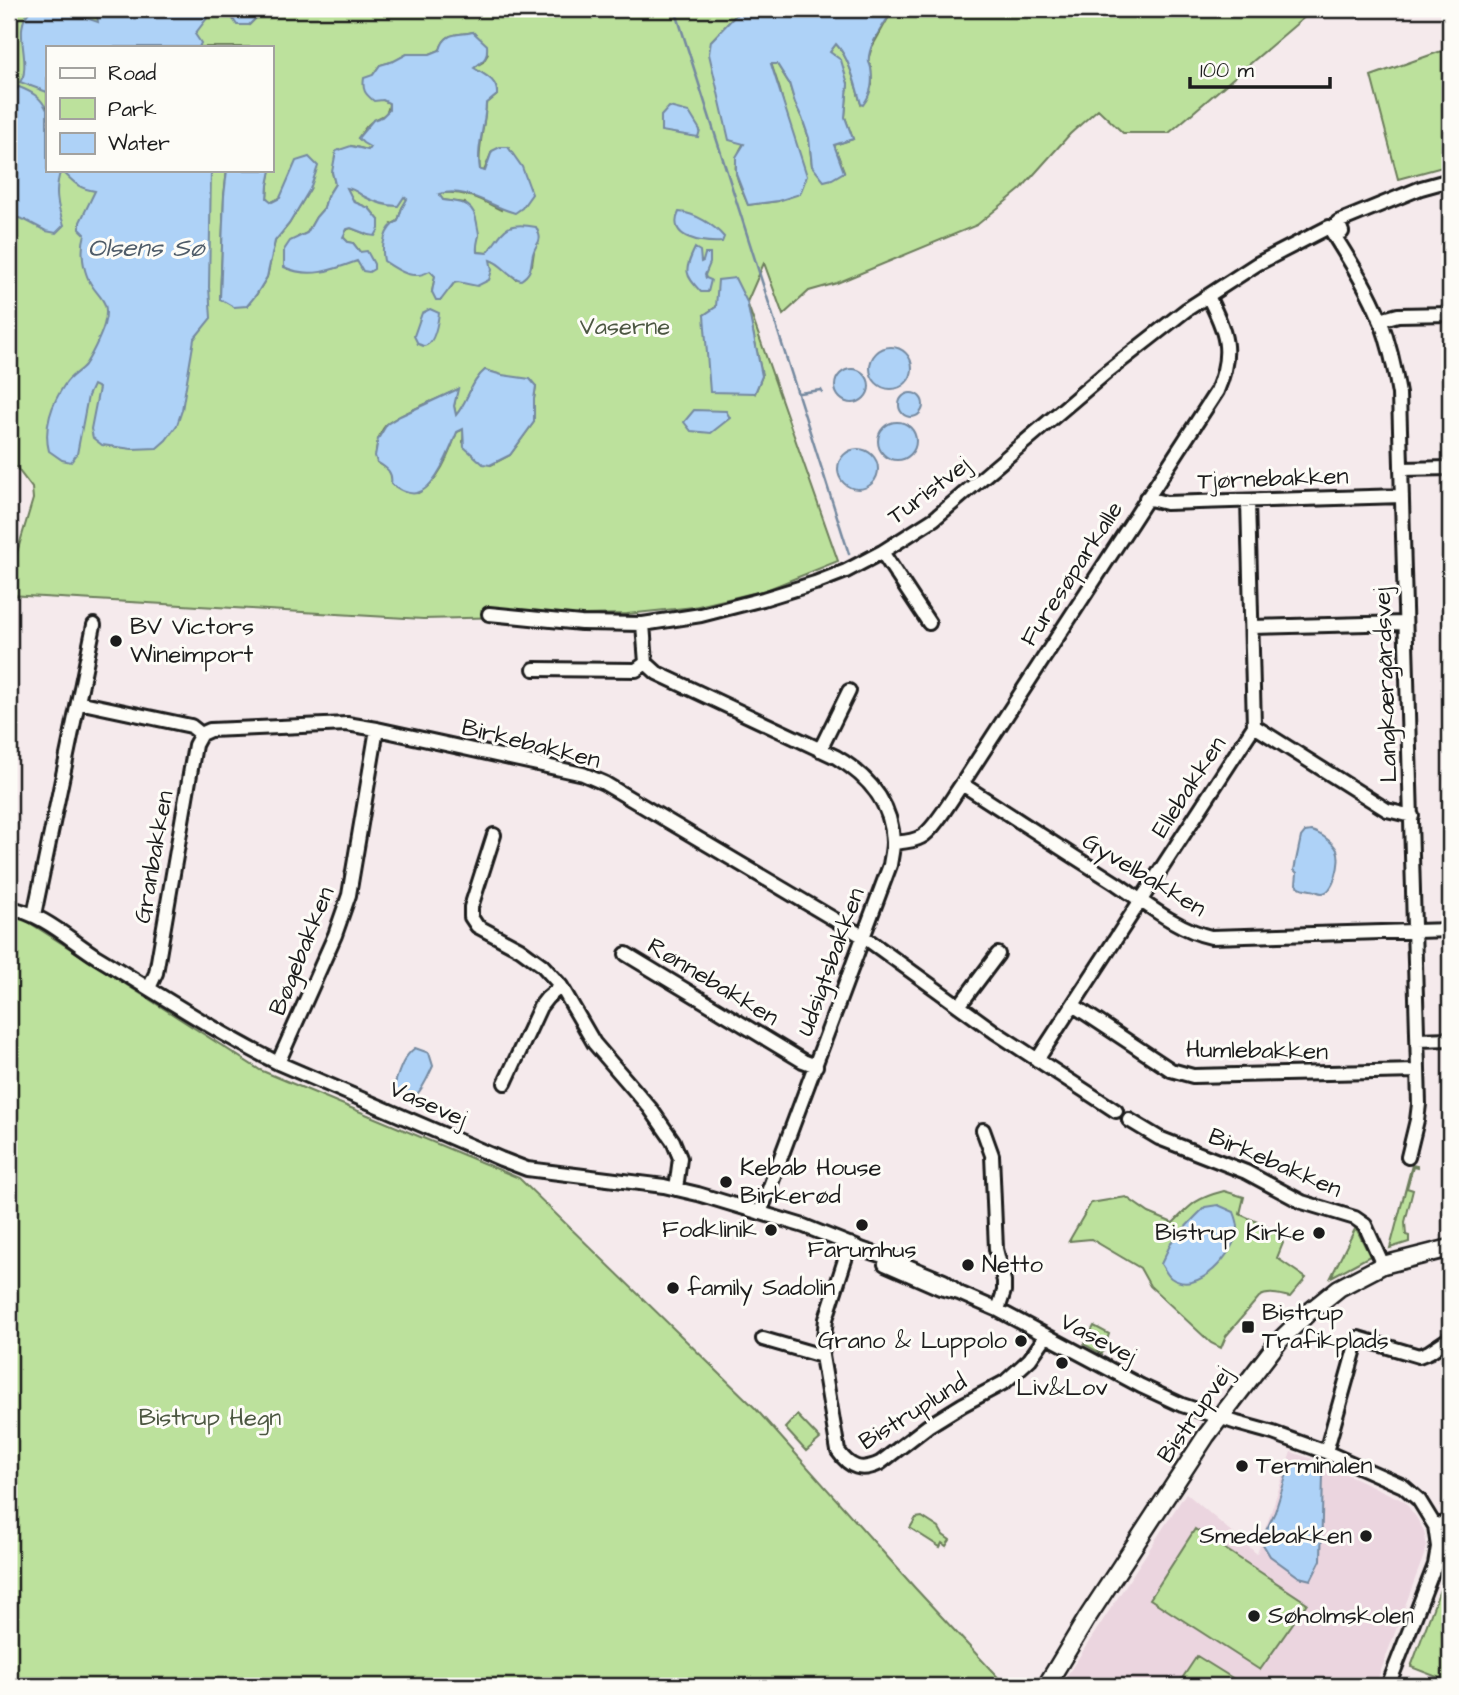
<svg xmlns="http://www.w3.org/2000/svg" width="1459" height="1695" viewBox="0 0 1459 1695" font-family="'Architects Daughter',sans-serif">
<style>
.built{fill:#ebd5df}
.green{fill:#bce19c;stroke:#6c7e5c;stroke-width:2;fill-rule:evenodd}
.water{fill:#aed2f7;stroke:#74899f;stroke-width:2}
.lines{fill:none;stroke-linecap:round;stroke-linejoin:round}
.stream{stroke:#74899f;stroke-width:2.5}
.minor-casing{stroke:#1c1c1c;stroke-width:18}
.major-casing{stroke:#1c1c1c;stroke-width:21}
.minor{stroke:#fdfcf7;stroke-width:12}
.major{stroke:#fdfcf7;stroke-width:16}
.poi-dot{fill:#1c1c1c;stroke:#fdfcf7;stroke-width:2.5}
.labels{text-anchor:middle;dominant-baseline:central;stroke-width:6;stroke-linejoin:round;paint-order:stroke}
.park-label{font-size:24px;fill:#4c5742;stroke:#fdfcf7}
.street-label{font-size:24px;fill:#1c1c1c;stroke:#fdfcf7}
.poi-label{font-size:24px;fill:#1c1c1c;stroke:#fdfcf7;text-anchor:start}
.water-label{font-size:26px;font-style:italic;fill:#4f5c69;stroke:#fdfcf7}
</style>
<rect width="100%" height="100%" fill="#f5eaec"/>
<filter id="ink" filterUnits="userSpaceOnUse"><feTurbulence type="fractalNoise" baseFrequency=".0143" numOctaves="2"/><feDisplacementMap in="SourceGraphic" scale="14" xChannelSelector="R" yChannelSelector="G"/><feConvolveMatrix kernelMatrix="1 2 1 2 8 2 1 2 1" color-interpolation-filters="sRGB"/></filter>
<g filter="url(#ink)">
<!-- built -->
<path class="built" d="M1291,1452L1319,1461L1404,1501L1416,1517L1424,1531L1427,1547L1375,1686H1080L1066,1677L1186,1493L1257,1554Z"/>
<!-- green -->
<path class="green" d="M9,9H232L233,19L249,25L265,9H738L739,12L711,41L744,143C728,168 738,180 748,205L778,201L785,111L780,90L771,63L777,64L789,83L795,103L802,118L809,138L812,166L844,171L834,145L853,139L845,117L848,83L830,52L836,44C850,58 855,84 861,104L872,85L871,67L868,60L872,47L890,15L888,9H1314L1169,133H1123L1098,109L1070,134L1021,189L977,225L837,283L809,291L783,315L764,263L747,302L838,561L766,590L694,607L627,614L423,619L9,595V579L33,499L32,488L16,467L9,466ZM473,32L488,54L483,62L473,68C484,75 498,80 497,95L486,104C485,126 477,148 480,170L484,171L492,151L508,147L514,157L501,210C481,200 462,189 438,194L443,200L465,203L479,234L476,245L477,252L487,253L492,246L534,251L532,265L516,279L498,263L490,260L454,283L451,287L432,292L435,276L392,224L398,221L402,208L407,200L405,197L362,195L353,189L346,188L354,202L369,208L379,220L369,235L351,228C346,229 344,232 343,237L348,242L353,243L360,252L358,260C328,271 320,275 288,269L298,237L307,233L316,217L324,208L327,197L335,184L332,172L351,146L368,150L371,147L358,138C362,133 365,127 370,123C379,115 388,119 389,103L383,100L373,75L380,65L395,61L407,54H430L440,50C445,31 457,36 473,32ZM47,47H271V168L268,185L267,199L272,202L280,198L284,191L310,189L289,224L275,241L267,277L256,295L220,299L224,196L227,170H47ZM747,302L762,376L755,393L704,315L716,307ZM485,370L536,386L534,399V422L510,455L491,465L463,442L464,429L457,432C449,454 439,482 418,493L392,477L388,469L377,462C374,451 378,434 386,425C396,415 442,397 457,390L454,406L456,416C468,402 471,382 485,370Z
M1450,48V165L1398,179L1371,76Z
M9,918H22L260,1070L519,1178L755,1408L915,1588L1006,1686H9Z
M1412,1165L1417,1166V1168L1413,1167L1407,1188L1413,1190L1405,1222L1406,1235L1409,1236V1242L1390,1248Z
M1224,1191L1244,1197L1240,1214C1256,1222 1274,1227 1283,1243L1277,1258L1306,1278L1290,1297C1279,1295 1269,1291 1259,1297L1226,1336L1221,1348L1211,1343L1150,1286L1140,1268L1091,1239L1069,1241L1091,1203L1126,1197L1149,1213L1173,1223C1192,1203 1197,1198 1224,1191Z
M1355,1229L1357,1230L1370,1256L1331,1277Z
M1094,1326L1109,1334L1102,1354L1084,1344Z
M797,1415L820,1439L806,1451L785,1428Z
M922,1517L939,1528L943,1535L950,1540L946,1546L942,1543L940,1547L910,1528L916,1518Z
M1195,1529L1307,1603L1260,1670L1150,1599Z
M1450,1563V1682L1411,1667Z
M1197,1656L1234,1679L1229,1686H1177Z"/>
<!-- water -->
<path class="water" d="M32,9H78L86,18L98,22L97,14L91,9H214L195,34L201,43L199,47H47V92L20,82C22,79 24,75 24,71C27,50 13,25 32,9Z
M232,9H265L249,25H237L233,19Z
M738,9H888L890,15C882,27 871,42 869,56C868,65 869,59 871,68C873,82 872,93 863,105L861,104C856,86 849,57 836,44L830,52L841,60L848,84L845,117L853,139L834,145L844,172L832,179L824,181L812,166L809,138L802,118L795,103L789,83L777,64H771L807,176L800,194L778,201L748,205L736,174V157L744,144L729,140L709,54L711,41L739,12Z
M473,32L487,45C488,59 484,60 474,68C485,75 498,80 497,95L486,104C485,126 476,148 480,170L485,171L492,151L500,147H508L522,167L532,194L522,208L515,213C489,206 466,186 439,194L443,200C462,203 473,201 477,223C477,225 479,232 479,235C478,241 476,245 477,252L487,253C505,230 504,221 536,227C544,243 537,240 533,254C530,266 533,272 521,280C509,278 503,264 490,260L492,270L489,280L477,286L458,282L454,283L441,300H436L432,292L435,276L430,271C413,281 399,271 384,261C381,246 384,228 398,221L402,208L407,199L404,197L398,206C385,206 374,202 363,196C357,192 354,189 347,188L354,202L369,208L379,220V229L375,236L369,235L351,228L347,229L343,237L348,242L353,243L360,252L367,251L374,264V269L369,272L363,271L357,261C333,270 309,279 284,267V250L290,241L307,233L316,217L324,208L327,197L335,184L332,172L336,151L351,146L368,150L370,147L363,143L358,138L373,120L382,117L389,110V103L383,100L374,101C365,94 362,90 364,78L373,75L380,65L394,61L407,54H430L440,50C445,31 457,36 473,32Z
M19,87C32,92 41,97 47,110V170H61C54,189 57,206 64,225L56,233L46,231L25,220L9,215V95Z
M669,107L689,112L700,130L698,137L661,131V116Z
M309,157L318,166L310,189L289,224L275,241L267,277L256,295L247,306L234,307L220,299L224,196L227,170H271L268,185L267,198L272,202L280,198L296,161Z
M61,170H211L209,287L211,318L194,339L182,410L177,425L166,440L157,448L132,449L102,445L93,438L91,429L99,388L93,385L88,396L77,454L71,462L62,460L49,451C43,428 52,403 65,384C70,376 79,372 85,365C91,356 101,336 104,325C112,297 95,298 87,276C82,263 81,247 85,234L80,229V222L95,191C77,188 74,182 61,170Z
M679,212C695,213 714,225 724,237L722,242C704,243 666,239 679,212Z
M695,248L700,251L701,262L703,261L705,254H710V263L705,275L706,278L711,280L708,292H701C684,274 684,271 695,248Z
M735,278L747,302L762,376L755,393L710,392L704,315L716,307L718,280Z
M430,309L439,313C438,321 435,345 424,346C422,346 420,344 418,344L414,336L422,313Z
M870 368a21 21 0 1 1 42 0a21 21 0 1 1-42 0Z
M835 386a17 17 0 1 1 34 0a17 17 0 1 1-34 0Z
M485,370L502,375L530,379L536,386L534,399V422L510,455L490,465L483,464L464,447L463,429L457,432C451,448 435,489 417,493C407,495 399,489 391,484C393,472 387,468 377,462L375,456L378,439L387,424L400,416L458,389L454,406L456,415C468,401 471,381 485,370Z
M899 405a12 12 0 1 1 24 0a12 12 0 1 1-24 0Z
M694,410L726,411L730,418L711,433L691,431L684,422Z
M878 441a19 19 0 1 1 38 0a19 19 0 1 1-38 0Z
M838 469a20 20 0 1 1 40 0a20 20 0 1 1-40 0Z
M1311,831C1320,833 1333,842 1337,850C1342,860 1334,893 1322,893C1318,893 1315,890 1311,890C1304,889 1301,889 1296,884L1297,873L1294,870L1301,837L1305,832Z
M415,1048L429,1053L433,1066C424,1085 415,1112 393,1089C398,1075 402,1057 415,1048Z
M1218,1205L1234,1212C1236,1217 1238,1223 1238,1228C1235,1253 1198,1297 1171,1278C1167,1275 1164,1268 1161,1264L1172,1241L1195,1217L1205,1207Z
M1290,1464L1309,1467L1323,1474L1321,1560L1311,1580L1299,1577L1270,1556L1261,1541L1275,1512Z"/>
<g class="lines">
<!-- stream -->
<path class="stream" d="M675,9L849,554
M799,393L821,390L822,392"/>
<defs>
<path id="minor" d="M1342,232L1338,222L1421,188L1450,180
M1380,320L1398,315L1450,314
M1402,469L1450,468
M1146,498L1166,503L1402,496
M882,552L929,623
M489,614L581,623L643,624L701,615L763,599L815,583L846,571L882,552L934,519L1108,371L1186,310L1257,264L1329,227C1347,257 1367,286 1380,319C1389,343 1395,369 1399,394L1419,1104L1417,1120L1408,1157
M643,624L646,663L657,673L836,757C868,776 892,802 893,842C893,850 891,858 890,865L760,1213
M1252,627L1405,623
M534,669L636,670L646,663
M78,702L191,726L201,734L210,730L347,724L377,729L583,774L604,783L864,937L995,1032L1116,1111
M1254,726L1387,810L1412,816
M820,750L849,691
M962,784C1013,817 1065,851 1117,884C1145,903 1178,930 1211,937L1450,930
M494,835L471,907V917L477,926L520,949L542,965L561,986L594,1043L650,1108L673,1141L680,1158L676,1189
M893,843C902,842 912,842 921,837C934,830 952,798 962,784L1217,391C1234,351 1226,333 1208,296
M9,908C42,913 69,939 97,957C157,993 216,1032 278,1063L501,1159L527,1169L664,1186L698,1194L804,1226L864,1250L886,1257L944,1281L959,1293
M34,915L94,625
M626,954L803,1061L816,1066
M149,988L156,973L195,745L201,734
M1073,1005L1171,1070L1193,1076L1418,1071
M959,1006L998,954
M1418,1040L1450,1039
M1037,1060L1254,726L1248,501
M278,1063L335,935L349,895L377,729
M505,1083L540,1007L547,998L561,986
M1129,1120L1159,1138L1246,1172L1302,1202L1355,1218L1365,1225L1383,1265
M983,1130L992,1155L996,1249L1004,1281V1291L998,1310
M850,1244L826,1319L822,1356L838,1451C850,1468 861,1472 880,1463L928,1426L962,1405L1005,1382L1030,1359L1046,1336
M885,1264L940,1288L959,1293L998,1310L1141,1386L1182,1405L1237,1423L1273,1433L1326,1452L1403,1486L1419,1500L1435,1526L1438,1547L1435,1565L1388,1686
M763,1339L822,1356
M1326,1452L1358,1338L1419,1356L1429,1352L1450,1338
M1435,1526L1450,1521"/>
<path id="major" d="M1046,1686L1087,1618L1206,1436L1279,1341L1308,1313L1339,1288L1383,1265L1450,1248"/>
</defs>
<!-- minor casing -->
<use href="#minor" class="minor-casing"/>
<!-- major casing -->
<use href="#major" class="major-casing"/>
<!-- minor -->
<use href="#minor" class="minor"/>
<!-- major -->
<use href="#major" class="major"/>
</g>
</g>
<!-- markers -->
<g class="poi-dot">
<circle cx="116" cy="641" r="7"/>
<circle cx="726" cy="1182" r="7"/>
<circle cx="862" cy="1225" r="7"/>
<circle cx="771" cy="1230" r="7"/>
<circle cx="1319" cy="1233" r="7"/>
<circle cx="968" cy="1265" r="7"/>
<circle cx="673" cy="1288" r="7"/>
<rect x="1241" y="1320" width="14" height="14" rx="3.5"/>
<circle cx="1021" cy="1341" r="7"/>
<circle cx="1062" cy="1363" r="7"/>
<circle cx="1242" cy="1466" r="7"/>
<circle cx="1366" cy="1536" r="7"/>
<circle cx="1254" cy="1616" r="7"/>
</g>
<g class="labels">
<!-- park labels -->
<g class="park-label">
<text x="625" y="327">Vaserne</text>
<text x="210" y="1418">Bistrup Hegn</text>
</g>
<!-- street labels -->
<g class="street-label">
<text transform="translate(1273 479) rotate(-2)">Tjørnebakken</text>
<text transform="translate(929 491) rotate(-37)">Turistvej</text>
<text transform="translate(1072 574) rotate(-57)">Furesøparkalle</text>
<text transform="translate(1386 685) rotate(-92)">Langkærgårdsvej</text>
<text transform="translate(531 744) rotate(14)">Birkebakken</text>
<text transform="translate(1189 787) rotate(-57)">Ellebakken</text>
<text transform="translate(154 857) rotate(-80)">Granbakken</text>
<text transform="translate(1144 875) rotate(31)">Gyvelbakken</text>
<text transform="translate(302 951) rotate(-68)">Bøgebakken</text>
<text transform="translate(831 962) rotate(-70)">Udsigtsbakken</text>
<text transform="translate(713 982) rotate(31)">Rønnebakken</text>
<text transform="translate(1257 1051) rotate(1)">Humlebakken</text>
<text transform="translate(428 1104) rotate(24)">Vasevej</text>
<text transform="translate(1275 1163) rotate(23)">Birkebakken</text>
<text transform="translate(1098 1339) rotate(28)">Vasevej</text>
<text transform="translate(913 1412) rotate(-32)">Bistruplund</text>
<text transform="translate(1195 1415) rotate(-55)">Bistrupvej</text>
</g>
<!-- poi labels -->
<g class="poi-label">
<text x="130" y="627">BV Victors<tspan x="130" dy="28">Wineimport</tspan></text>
<text x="740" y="1168">Kebab House<tspan x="740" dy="28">Birkerød</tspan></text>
<text x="757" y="1230" text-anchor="end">Fodklinik</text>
<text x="1305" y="1233" text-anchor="end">Bistrup Kirke</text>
<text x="862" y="1250" text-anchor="middle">Farumhus</text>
<text x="982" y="1265">Netto</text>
<text x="687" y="1288">family Sadolin</text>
<text x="1262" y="1313">Bistrup<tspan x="1262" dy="28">Trafikplads</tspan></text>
<text x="1007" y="1341" text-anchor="end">Grano &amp; Luppolo</text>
<text x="1062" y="1388" text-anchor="middle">Liv&amp;Lov</text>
<text x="1256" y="1466">Terminalen</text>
<text x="1352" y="1536" text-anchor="end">Smedebakken</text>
<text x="1268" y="1616">Søholmskolen</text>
</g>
<!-- water labels -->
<g class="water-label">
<text x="146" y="248">Olsens Sø</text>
</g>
</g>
<!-- margin -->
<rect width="1459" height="1695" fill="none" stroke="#fdfcf7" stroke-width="35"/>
<rect x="18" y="18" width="1424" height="1660" fill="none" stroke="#1c1c1c" stroke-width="2.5" filter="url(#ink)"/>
<!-- legend -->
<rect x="46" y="46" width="228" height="126" fill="#fdfcf7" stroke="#a3a29f" stroke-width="2"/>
<rect x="60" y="68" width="35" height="10" fill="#fdfcf7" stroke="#a3a29f" stroke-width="2"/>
<text x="108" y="80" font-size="21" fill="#1c1c1c">Road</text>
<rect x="60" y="98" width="35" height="21" fill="#bce19c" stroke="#a3a29f" stroke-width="2"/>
<text x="108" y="116" font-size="21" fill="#1c1c1c">Park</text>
<rect x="60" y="133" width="35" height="21" fill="#aed2f7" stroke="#a3a29f" stroke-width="2"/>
<text x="108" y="150" font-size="21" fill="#1c1c1c">Water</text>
<!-- scale -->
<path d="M1190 77v10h140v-10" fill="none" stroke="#1c1c1c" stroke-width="3.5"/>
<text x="1200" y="77" font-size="21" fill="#1c1c1c" stroke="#fdfcf7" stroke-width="5" paint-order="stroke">100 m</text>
</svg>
